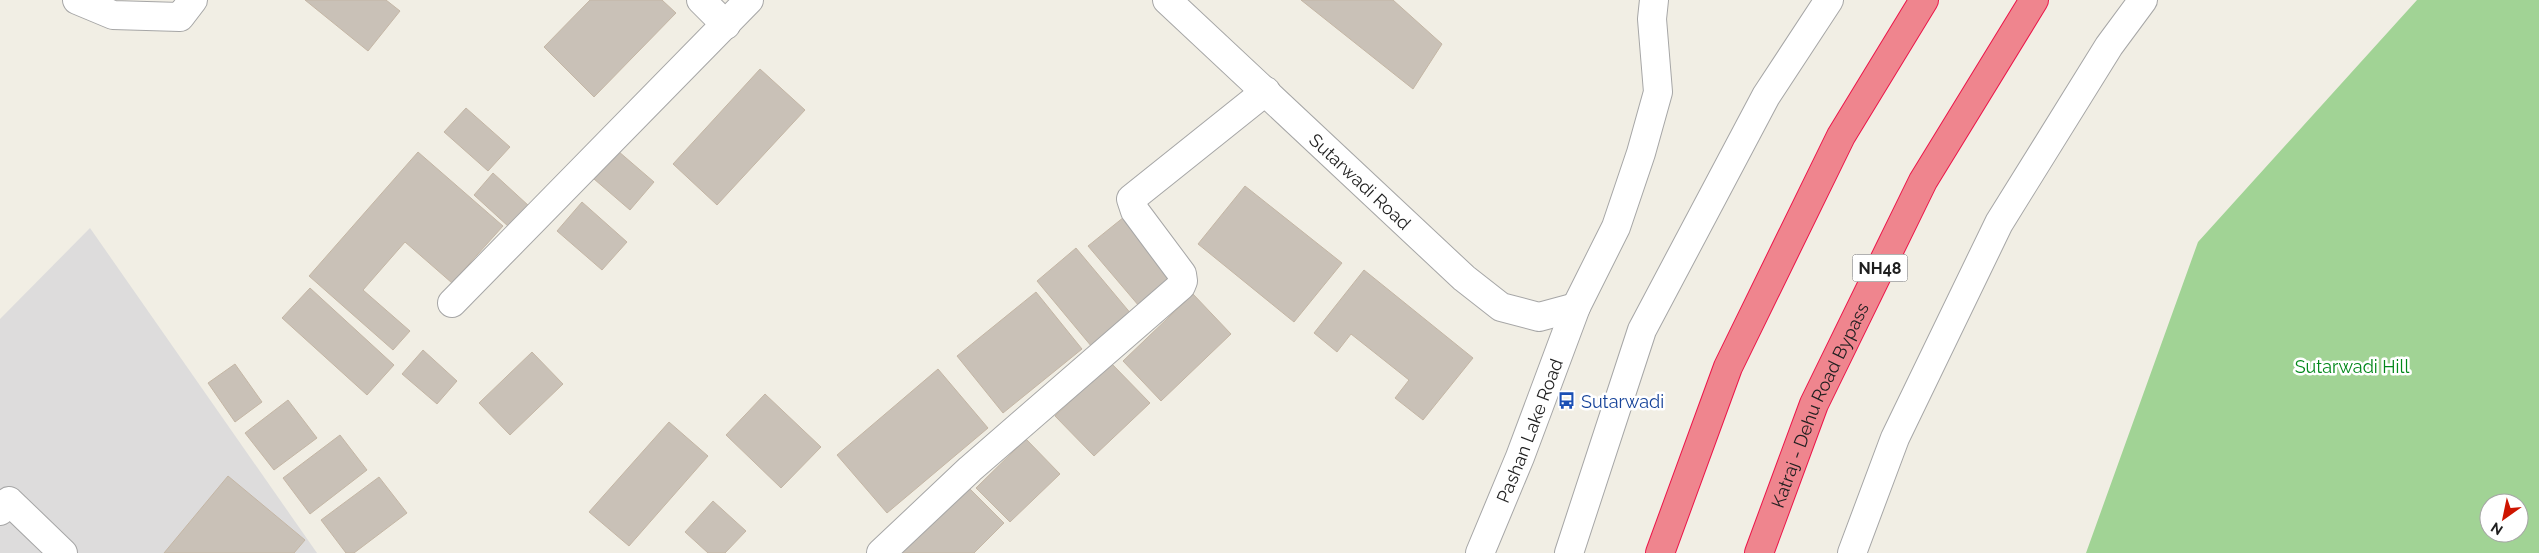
<svg xmlns="http://www.w3.org/2000/svg" width="2539" height="553" viewBox="0 0 2539 553" font-family="Raleway,sans-serif">
<style>
.residential{fill:#dddcdc}
.forest{fill:#a1d395;fill-rule:evenodd}
.building{fill:#c9c1b7;stroke:#c4b6a5}
.lines{fill:none;stroke-linecap:round;stroke-linejoin:round}
.minor-casing{stroke:#a6a6a6;stroke-width:30}
.highway-casing{stroke:#eb1549;stroke-width:30}
.minor{stroke:#fff;stroke-width:28}
.highway{stroke:#ef858e;stroke-width:28}
.labels{text-anchor:middle;dominant-baseline:central;stroke-width:5;stroke-linejoin:round;paint-order:stroke}
.shield{fill:#fff;stroke:#626262;stroke-width:1}
.shield-label{font-size:16px;font-weight:bold;fill:#1f1f1f}
.street-label{font-size:18px;fill:#1f1f1f;stroke:#fff}
.park-label{font-size:18px;fill:#02881a;stroke:#fff}
.transit-label{font-size:18px;fill:#164399;stroke:#fff;text-anchor:start}
</style>
<rect width="100%" height="100%" fill="#f1eee4"/>
<!-- residential -->
<path class="residential" d="M90,228L317,553H0V319Z"/>
<!-- forest -->
<path class="forest" d="M2417,0H2539V553H2086L2198,242ZM2489,503H2519V533H2489Z"/>
<!-- building -->
<path class="building" d="M305,0H386L400,11L368,51Z
M590,0H662L676,13L594,97L544,47Z
M1301,0H1393L1442,44L1413,89Z
M760,69L805,110L717,205L673,164Z
M466,108L510,147L488,171L444,132Z
M618,151L654,182L630,210L594,179Z
M418,152L503,226L452,283L405,242L363,290L410,331L393,350L309,276Z
M493,173L529,206L509,227L474,195Z
M1245,186L1342,263L1294,322L1198,244Z
M582,202L627,242L602,270L557,231Z
M1124,217L1174,277L1139,306L1088,246Z
M1076,248L1132,315L1092,347L1037,281Z
M1364,270L1473,358L1423,420L1395,398L1409,380L1351,334L1337,352L1314,333Z
M310,288L394,365L367,395L282,318Z
M1036,292L1082,349L1003,413L957,356Z
M1193,294L1231,334L1161,401L1123,361Z
M423,350L457,381L437,404L402,374Z
M532,352L563,384L510,435L479,403Z
M1111,363L1150,403L1094,456L1055,416Z
M235,364L262,402L235,422L208,383Z
M938,369L988,428L887,513L837,455Z
M765,394L821,447L781,488L726,435Z
M288,400L317,438L274,470L245,433Z
M669,422L708,456L629,546L589,512Z
M340,435L367,470L310,514L283,478Z
M1026,439L1060,474L1010,522L976,488Z
M228,476L305,540L294,553H164Z
M379,477L407,513L354,553H346L321,520Z
M966,485L1004,523L974,553H892Z
M713,501L746,531L725,553H708L685,532Z"/>
<g class="lines">
<defs>
<g id="minor">
<path d="M77,0L113,15L180,17L193,0"/>
<path d="M701,0L726,25"/>
<path id="s1" d="M1167,0L1464,278L1501,307L1539,317L1576,307"/>
<path d="M452,303L749,0"/>
<path d="M0,511L9,501L63,553"/>
<path d="M881,553L970,469L1181,286L1183,281L1182,274L1135,211L1131,199L1266,91"/>
<path id="s2" d="M1480,553L1520,457L1576,307L1616,227L1641,153L1658,92L1652,19L1654,0"/>
<path d="M1569,553L1642,330L1766,96L1829,0"/>
<path d="M1852,553L1895,438L1999,223L2109,46L2143,0"/>
</g>
<g id="highway">
<path d="M1660,553L1728,367L1841,136L1924,0"/>
<path id="s3" d="M1759,553L1814,404L1923,181L2034,0"/>
</g>
</defs>
<!-- minor casing -->
<use href="#minor" class="minor-casing"/>
<!-- highway casing -->
<use href="#highway" class="highway-casing"/>
<!-- minor -->
<use href="#minor" class="minor"/>
<!-- highway -->
<use href="#highway" class="highway"/>
</g>
<!-- icons -->
<defs>
<symbol id="bus-bare" viewBox="-9 -9 18 18"><path d="M-5-6H5V4H4V6H2V4H-2V6H-4V4H-5ZM-3.5-4V0h7V-4ZM-3.5 1.2v1.5H-2V1.2ZM2 1.2v1.5H3.5V1.2Z" fill="#1a4fb4" stroke="#fff" stroke-width="2.5" paint-order="stroke"/></symbol>
</defs>
<g fill-rule="evenodd">
<use href="#bus-bare" x="1554" y="388" width="25" height="25"/>
</g>
<g class="labels">
<!-- shield labels -->
<rect class="shield" x="1852.5" y="254.5" width="55" height="27" rx="4"/>
<g class="shield-label">
<text x="1880" y="268">NH48</text>
</g>
<!-- street labels -->
<g class="street-label">
<text stroke="none"><textPath href="#s1" startOffset="265">Sutarwadi Road</textPath></text>
<text stroke="none"><textPath href="#s3" startOffset="160">Katraj - Dehu Road Bypass</textPath></text>
<text stroke="none"><textPath href="#s2" startOffset="132">Pashan Lake Road</textPath></text>
</g>
<!-- park labels -->
<g class="park-label">
<text x="2352" y="366">Sutarwadi Hill</text>
</g>
<!-- transit labels -->
<g class="transit-label">
<text x="1581" y="401">Sutarwadi</text>
</g>
</g>
<!-- north arrow -->
<g transform="translate(2504 518) rotate(213)"><circle r="24" fill="#ffffff" stroke="#a5a5a5"/>
<path d="M0-4L9 19L0 12L-9 19Z" fill="#ce1500"/>
<text y="-8" font-size="14" font-weight="bold" text-anchor="middle" fill="#1f1f1f">N</text>
</g>
</svg>
